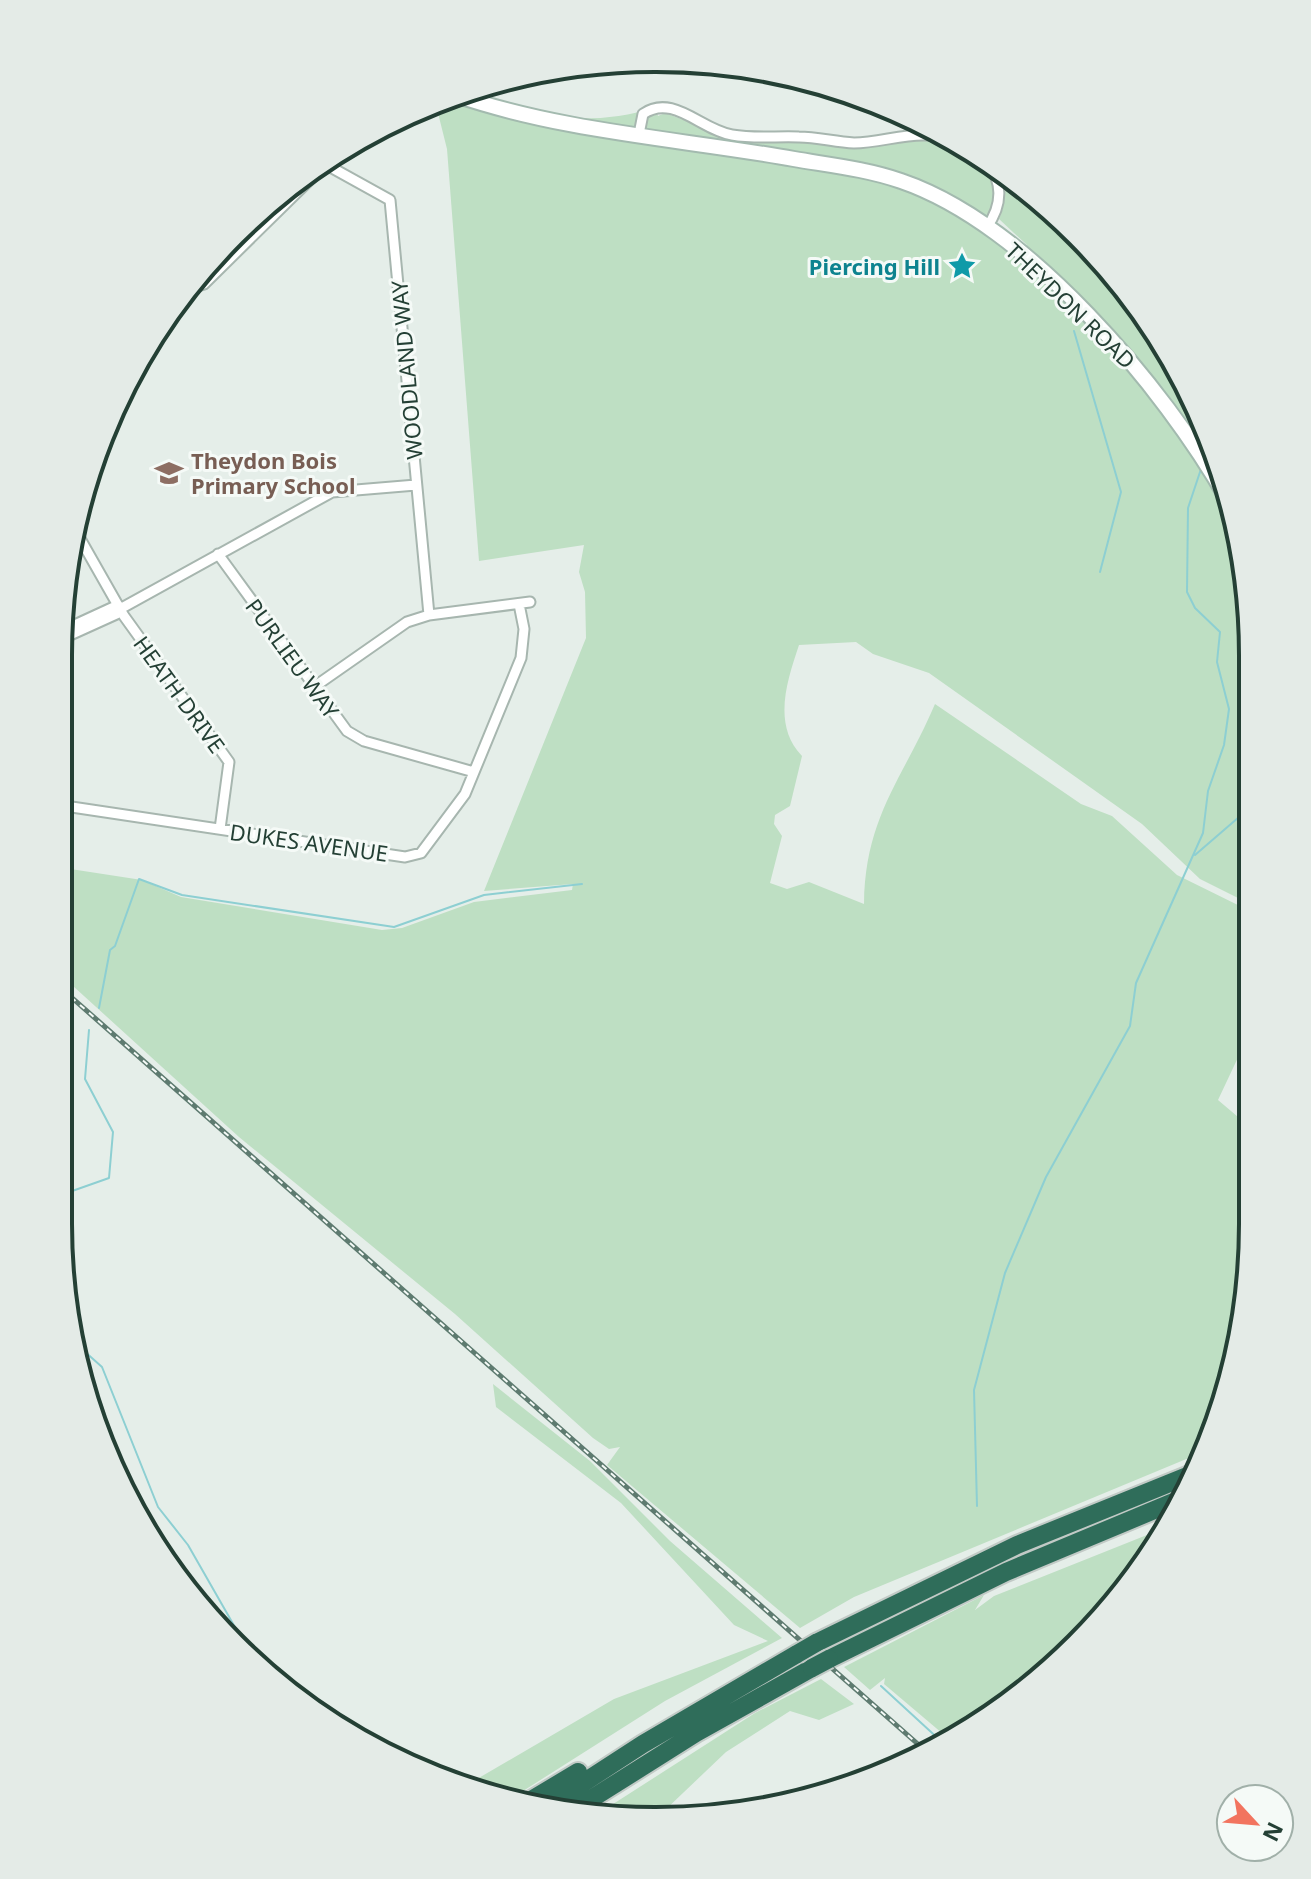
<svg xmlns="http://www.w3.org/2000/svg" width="1311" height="1879" viewBox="0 0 1311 1879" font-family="'Noto Sans',sans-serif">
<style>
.green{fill:#bedfc3}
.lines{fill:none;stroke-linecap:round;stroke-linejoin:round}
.stream{stroke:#8dcfd2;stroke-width:2}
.street-casing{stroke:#a7b6af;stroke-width:13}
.secondary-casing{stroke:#a3baaf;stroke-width:18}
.highway-casing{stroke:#c2cac6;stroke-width:22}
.street{stroke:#fff;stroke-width:9}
.secondary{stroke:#fff;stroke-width:14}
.highway{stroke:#2f6d5a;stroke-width:18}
.rail-casing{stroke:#5e7b70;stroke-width:5}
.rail{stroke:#f5faf7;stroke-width:2;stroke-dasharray:6;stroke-linecap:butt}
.highway-bridge-casing{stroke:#c2cac6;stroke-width:22;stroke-linecap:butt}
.highway-bridge{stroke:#2f6d5a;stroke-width:18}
.labels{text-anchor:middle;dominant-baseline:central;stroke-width:6;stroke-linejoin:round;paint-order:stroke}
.culture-label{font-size:22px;font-weight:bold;fill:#0d838f;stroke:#f5faf7;text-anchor:end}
.street-label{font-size:22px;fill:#244035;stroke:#f5faf7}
.education-label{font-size:22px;font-weight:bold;fill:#785e54;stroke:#f5faf7;text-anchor:start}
.rim{fill:none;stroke:#244035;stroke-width:4}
</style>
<rect width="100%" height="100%" fill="#e5eee9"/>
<!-- green -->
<path class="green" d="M443,98L493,115L494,111C550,117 601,126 655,107L658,116L665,113L732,138L855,144L926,140L953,145L985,163L998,193L989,236L1016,255L1027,245L999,219L1003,208L1000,173L1004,172L1078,233L1191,391L1242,539L1248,903L1200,879L1142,824L929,673L873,654L856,642L799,645C787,681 772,725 802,756L790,806L775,815L774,824L782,836L770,883L787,889L809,882L864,904C865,816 903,779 935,704L1081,804L1112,816L1177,875L1248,910L1250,1032L1218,1100L1251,1128L1253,1224L1241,1341L1208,1450L854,1597L800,1628L607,1465L620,1447L609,1449L593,1438L455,1314L239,1137L62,976L64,868L142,880L181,897L382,930L402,928L474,902L572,890L573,884L484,891L586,638L585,592L579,572L584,545L479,561L447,149L435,101Z
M493,1384L590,1461L670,1541L782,1638L665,1701L512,1798L465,1786L614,1699L768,1641L734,1625L621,1503L496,1407Z
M1167,1527L1152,1556L1078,1646L949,1739L884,1684L885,1678L870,1690L844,1667L984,1595L975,1610L994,1596Z
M821,1679L854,1704L819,1720L790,1711L726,1752L662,1813L596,1815L755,1713Z"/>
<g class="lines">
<!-- stream -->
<path class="stream" d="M1074,331L1121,492L1100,572
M1204,451L1207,436
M1195,855L1246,811
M99,1008L110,950L115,946L139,879L182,895L394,927L484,895L582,884
M58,1196L109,1178L113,1132L85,1079L89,1030
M74,1342L102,1367L158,1507L188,1545L260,1671
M977,1506L974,1390L1005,1273L1046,1177L1130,1026L1136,983L1203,833L1208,791L1224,745L1229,709L1217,662L1220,632L1195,608L1187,592L1188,508L1201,469
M881,1686L943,1743"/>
<defs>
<path id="street" d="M639,134L643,114C673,93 701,130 732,135C754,139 777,136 799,137C817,137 835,142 854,143C878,143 902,134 926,135C976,137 1021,179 987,227
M325,164L390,200L429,615
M191,288L204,284L339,151
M74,528L124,616L229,762L220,829
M218,554L347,731L364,741L474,772
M120,609L332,492L416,485
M68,628L118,605
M68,636L121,612
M314,687L407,622L429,615L530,602
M65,806L405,857L421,853L465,794L521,658L524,629L519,604"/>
<path id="secondary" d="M456,95C564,132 682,139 794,159C829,165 867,169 901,181C1027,224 1164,387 1228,500"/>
<path id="highway" d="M816,1643L1017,1545L1197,1472
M829,1659L1006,1572L1183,1498
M528,1802L578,1772
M546,1807L643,1744L797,1654
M569,1813L696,1733L812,1668"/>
</defs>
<!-- street casing -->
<use href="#street" class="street-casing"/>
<!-- secondary casing -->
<use href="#secondary" class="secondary-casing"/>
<!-- highway casing -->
<use href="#highway" class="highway-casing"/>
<!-- street -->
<use href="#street" class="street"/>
<!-- secondary -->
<use href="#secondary" class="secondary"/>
<!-- highway -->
<use href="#highway" class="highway"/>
<defs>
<path id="rail" d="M62,989L928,1753"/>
</defs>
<!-- rail casing -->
<use href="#rail" class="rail-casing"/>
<!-- rail -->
<use href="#rail" class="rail"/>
<defs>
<path id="highway-bridge" d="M797,1654L816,1643
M812,1668L829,1659"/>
</defs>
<!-- highway-bridge casing -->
<use href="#highway-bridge" class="highway-bridge-casing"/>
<!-- highway-bridge -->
<use href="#highway-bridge" class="highway-bridge"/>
</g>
<!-- icons -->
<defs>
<symbol id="sight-bare" viewBox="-9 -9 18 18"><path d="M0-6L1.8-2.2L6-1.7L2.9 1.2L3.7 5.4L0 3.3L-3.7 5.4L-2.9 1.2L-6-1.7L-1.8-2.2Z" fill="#0f9aa8" stroke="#f5faf7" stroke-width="2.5" paint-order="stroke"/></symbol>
<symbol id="school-bare" viewBox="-9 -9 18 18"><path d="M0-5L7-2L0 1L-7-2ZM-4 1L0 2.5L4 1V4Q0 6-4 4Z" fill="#8d6e63" stroke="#f5faf7" stroke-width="2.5" paint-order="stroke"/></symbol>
</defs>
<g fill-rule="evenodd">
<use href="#sight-bare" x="942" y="246" width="40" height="40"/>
<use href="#school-bare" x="149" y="453" width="40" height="40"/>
</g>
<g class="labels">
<!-- culture labels -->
<g class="culture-label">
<text x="940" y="266">Piercing Hill</text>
</g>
<!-- street labels -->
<g class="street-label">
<text transform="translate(1071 305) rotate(44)">THEYDON ROAD</text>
<text transform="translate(406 370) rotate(-95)">WOODLAND WAY</text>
<text transform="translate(293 658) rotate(54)">PURLIEU WAY</text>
<text transform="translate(180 694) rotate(54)">HEATH DRIVE</text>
<text transform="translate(309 842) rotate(8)">DUKES AVENUE</text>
</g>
<!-- education labels -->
<g class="education-label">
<text x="191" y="460">Theydon Bois<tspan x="191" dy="25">Primary School</tspan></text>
</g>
</g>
<!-- crop -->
<path d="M0 0H1311V1879H0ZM655 72H656A583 583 0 0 1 1239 655V1224A583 583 0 0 1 656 1807H655A583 583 0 0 1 72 1224V655A583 583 0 0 1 655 72Z" fill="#e4ebe7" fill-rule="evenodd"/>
<path class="rim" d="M655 72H656A583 583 0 0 1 1239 655V1224A583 583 0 0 1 656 1807H655A583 583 0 0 1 72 1224V655A583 583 0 0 1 655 72Z"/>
<!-- north arrow -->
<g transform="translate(1255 1823) rotate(116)"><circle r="38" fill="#f5faf7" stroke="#a1b0a9" stroke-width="2"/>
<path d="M0-6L14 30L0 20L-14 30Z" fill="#f2745f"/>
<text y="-12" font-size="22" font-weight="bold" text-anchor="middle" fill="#244035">N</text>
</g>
</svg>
